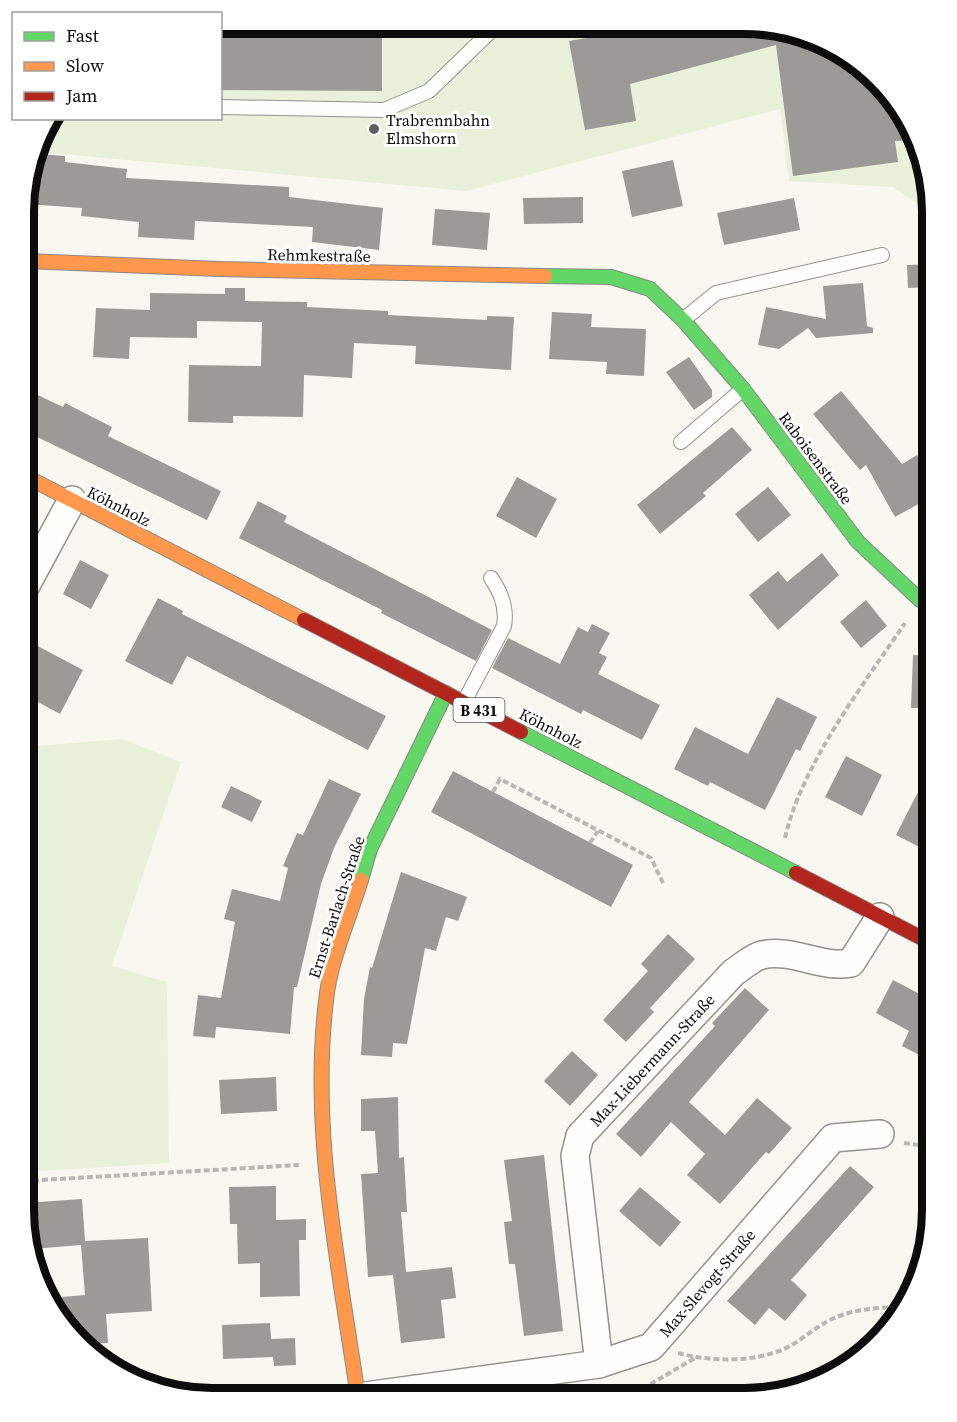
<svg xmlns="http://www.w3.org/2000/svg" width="957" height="1422" viewBox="0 0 957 1422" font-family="'Source Serif 4',serif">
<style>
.pitch{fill:#e9f1db}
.building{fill:#9c9a96}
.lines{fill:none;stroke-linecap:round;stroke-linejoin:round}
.lane-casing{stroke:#93928f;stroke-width:16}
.street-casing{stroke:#93928f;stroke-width:30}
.fast-casing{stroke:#898985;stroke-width:16}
.slow-casing{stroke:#898985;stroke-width:16}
.jam-casing{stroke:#898985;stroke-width:16}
.path{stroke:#b7b7b5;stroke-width:4;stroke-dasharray:6 3;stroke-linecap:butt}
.lane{stroke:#fefefd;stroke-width:14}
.street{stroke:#fefefd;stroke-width:27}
.fast{stroke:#63d668;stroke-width:14}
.slow{stroke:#ff974d;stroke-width:14}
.jam{stroke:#b3261e;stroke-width:14}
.poi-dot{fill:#5f5f5c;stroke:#fff;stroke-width:2}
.labels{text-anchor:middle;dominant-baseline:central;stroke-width:6;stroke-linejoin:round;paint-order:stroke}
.shield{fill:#fff;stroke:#555;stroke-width:1.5}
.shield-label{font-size:15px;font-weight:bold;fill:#0c0c0c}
.poi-label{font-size:16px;fill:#0c0c0c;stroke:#fff;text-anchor:start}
.street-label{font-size:16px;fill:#0c0c0c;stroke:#fff}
.rim{fill:none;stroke:#0c0c0c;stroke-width:8}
</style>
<rect width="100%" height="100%" fill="#f9f8f0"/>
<!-- pitch -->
<path class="pitch" d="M221,24L770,26L860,63L919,140L933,215L893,187L789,181L780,109L466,191L38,152L49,119L220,118Z
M122,739L181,762L112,966L167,982L169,1163L24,1172L25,747Z"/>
<!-- building -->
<path class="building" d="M662,25L770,26L860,63L919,140L895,141L898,162L793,176L776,45L630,84L636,121L585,130L569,41L620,32L621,36Z
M220,29L382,30V91L220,90Z
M37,154L65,156V162L127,169L126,178L289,187V197L383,208L379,250L312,242L313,227L195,221L194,240L138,237L139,222L81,216L82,208L26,204V187Z
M673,160L683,206L632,217L622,171Z
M583,197V223L524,224L523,198Z
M794,198L800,230L724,245L717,213Z
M435,209L490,213L487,250L432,245Z
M933,264V287L908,288L907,265Z
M863,283L867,326L873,328V333L816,338L808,328L779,349L758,345L766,307L826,319L823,286Z
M225,288H245V301L307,302V307L388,311V315L487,320V316L514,317L511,370L415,364L416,346L354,343L352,378L304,375L303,417L233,416V423L188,422L189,365L261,366L262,322L197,321V338L130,337L129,359L93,357L96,308L150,310V293L225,294Z
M552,312L592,314L591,327L646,329L644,376L606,374L607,362L549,359Z
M689,357L712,390V397L694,410L666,372Z
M25,389L63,407L65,403L112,427L108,436L221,491L207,520L25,431Z
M841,391L902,464L917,455L933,482V496L895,517L866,465L860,470L813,414Z
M732,427L752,450L703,493L706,496L660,534L637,505Z
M517,477L557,499L536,538L496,516Z
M768,487L791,515L758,542L735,514Z
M258,501L287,516L284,522L492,630L476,661L381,613L382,610L239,538Z
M822,553L839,575L778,630L749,595L778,571L787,582Z
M80,560L109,575L91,609L63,594Z
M158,598L183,611L182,614L386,716L368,750L187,656L172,685L125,661Z
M866,600L887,626L861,648L840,622Z
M592,624L610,633L599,653L607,657L598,674L660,705L642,740L583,710L581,714L492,668L508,638L560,664L578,627L588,632Z
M30,642L83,670L60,714L25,695V652Z
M913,655L933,656V708H911Z
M777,697L817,717L800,751L796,749L765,810L710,782L708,786L674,769L695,727L748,754Z
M846,756L882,775L862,816L825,797Z
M453,771L633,865L611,907L431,812Z
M329,779L361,794L334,848L321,884L297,987H294L290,1034L216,1027L215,1038L193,1036L198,995L221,998L235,922L224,919L232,889L280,901L288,868L283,866L297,833L303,835Z
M231,786L262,801L252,822L221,807Z
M918,792L933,799V854L896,835Z
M401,872L467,897L458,921L446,917L436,951L425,948L407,1044L393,1043L392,1057L361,1055L364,999L370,967L372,968Z
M668,934L695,959L650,1008L654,1012L626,1042L603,1020L648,971L641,964Z
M893,980L933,1001V1062L902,1046L909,1031L876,1013Z
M745,988L769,1010L689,1102L725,1135L757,1098L792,1128L769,1154L766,1152L720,1204L687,1175L705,1154L671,1122L641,1157L616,1134L715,1026L712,1023Z
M572,1051L598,1075L570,1106L544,1081Z
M276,1077L277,1111L221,1114L219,1080Z
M398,1097L399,1158L404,1157L407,1212H401L406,1272L452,1267L456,1298L441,1300L445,1338L401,1343L393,1275L368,1277L361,1174L378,1173L375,1131H361V1099Z
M544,1155L563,1331L524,1336L515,1264H509L504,1222L512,1221L504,1160Z
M850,1166L874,1187L791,1280L807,1295L785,1321L769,1308L755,1325L727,1301Z
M276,1186V1220L306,1219V1240H299L300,1296L260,1297V1263L238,1264L237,1224H230L229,1187Z
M640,1187L681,1222L660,1247L619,1211Z
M82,1199L85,1241L148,1238L152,1311L106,1314L108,1343L86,1344L50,1298L85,1295L81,1245L32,1249L24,1210V1203Z
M270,1323L271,1339L295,1338L296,1365L274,1366L273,1357L223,1359L222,1325Z"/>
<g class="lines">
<defs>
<path id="lane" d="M220,107L384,110L429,91L497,25
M683,320L716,293L882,255
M681,442L743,389
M464,702L504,626C507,609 501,592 491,578"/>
<path id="street" d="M25,587L72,500
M599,1364L575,1156L580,1136L734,972C742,967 753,957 762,955C792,948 822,969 851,963L880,917
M358,1397L599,1364L651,1347L833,1138L880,1134"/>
<path id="fast" d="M545,276L611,277L650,289L683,320L743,389L858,542L920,600L933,606
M521,732L796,873
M361,880L370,849L446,693"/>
<path id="slow" d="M26,261L219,269L545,276
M25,476L304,620
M358,1397C339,1265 309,1127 327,993C331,960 351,913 361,880"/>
<path id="jam" d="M304,620L521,732
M796,873L933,944"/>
</defs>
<!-- lane casing -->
<use href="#lane" class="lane-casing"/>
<!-- street casing -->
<use href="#street" class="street-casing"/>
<!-- fast casing -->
<use href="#fast" class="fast-casing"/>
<!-- slow casing -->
<use href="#slow" class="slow-casing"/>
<!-- jam casing -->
<use href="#jam" class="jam-casing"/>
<!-- path -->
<path class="path" d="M493,792L500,779L651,858L663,883
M785,838C801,766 863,685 905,623
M590,843L598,831
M904,1143L933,1147
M24,1181L299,1165
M678,1353C711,1362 759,1363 790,1346C806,1337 820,1323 837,1317C858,1308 883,1308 905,1306
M163,1386H169
M627,1398L695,1358"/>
<!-- lane -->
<use href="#lane" class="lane"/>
<!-- street -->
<use href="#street" class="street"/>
<!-- fast -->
<use href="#fast" class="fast"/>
<!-- slow -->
<use href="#slow" class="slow"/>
<!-- jam -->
<use href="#jam" class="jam"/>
</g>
<!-- markers -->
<circle class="poi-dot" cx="374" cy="129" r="6"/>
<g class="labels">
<!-- shield labels -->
<rect class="shield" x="453.5" y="698" width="51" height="24" rx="4.5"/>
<g class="shield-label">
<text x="479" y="710">B 431</text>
</g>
<!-- poi labels -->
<g class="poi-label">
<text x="386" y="120">Trabrennbahn<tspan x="386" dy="18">Elmshorn</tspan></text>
</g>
<!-- street labels -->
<g class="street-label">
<text transform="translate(319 255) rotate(1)">Rehmkestraße</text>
<text transform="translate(816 458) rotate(53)">Raboisenstraße</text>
<text transform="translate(119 506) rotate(27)">Köhnholz</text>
<text transform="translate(551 728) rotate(27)">Köhnholz</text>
<text transform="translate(336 907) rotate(-72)">Ernst-Barlach-Straße</text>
<text transform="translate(652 1060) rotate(-47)">Max-Liebermann-Straße</text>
<text transform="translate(707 1283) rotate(-49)">Max-Slevogt-Straße</text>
</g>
</g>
<!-- crop -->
<path d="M0 0H957V1422H0ZM212 34H744A178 178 0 0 1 922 212V1210A178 178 0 0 1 744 1388H212A178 178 0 0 1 34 1210V212A178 178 0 0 1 212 34Z" fill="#fff" fill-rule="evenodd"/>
<path class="rim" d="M212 34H744A178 178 0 0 1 922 212V1210A178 178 0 0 1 744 1388H212A178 178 0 0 1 34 1210V212A178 178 0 0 1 212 34Z"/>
<!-- legend -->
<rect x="12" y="12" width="210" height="108" fill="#ffffff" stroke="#9e9e9e" stroke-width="1.5"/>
<rect x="24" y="32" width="30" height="9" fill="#63d668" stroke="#9e9e9e" stroke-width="1.5"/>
<text x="66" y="42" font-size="18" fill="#0c0c0c">Fast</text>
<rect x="24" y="62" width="30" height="9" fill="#ff974d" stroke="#9e9e9e" stroke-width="1.5"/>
<text x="66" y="72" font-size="18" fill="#0c0c0c">Slow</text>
<rect x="24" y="92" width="30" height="9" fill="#b3261e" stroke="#9e9e9e" stroke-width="1.5"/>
<text x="66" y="102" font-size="18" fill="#0c0c0c">Jam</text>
</svg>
